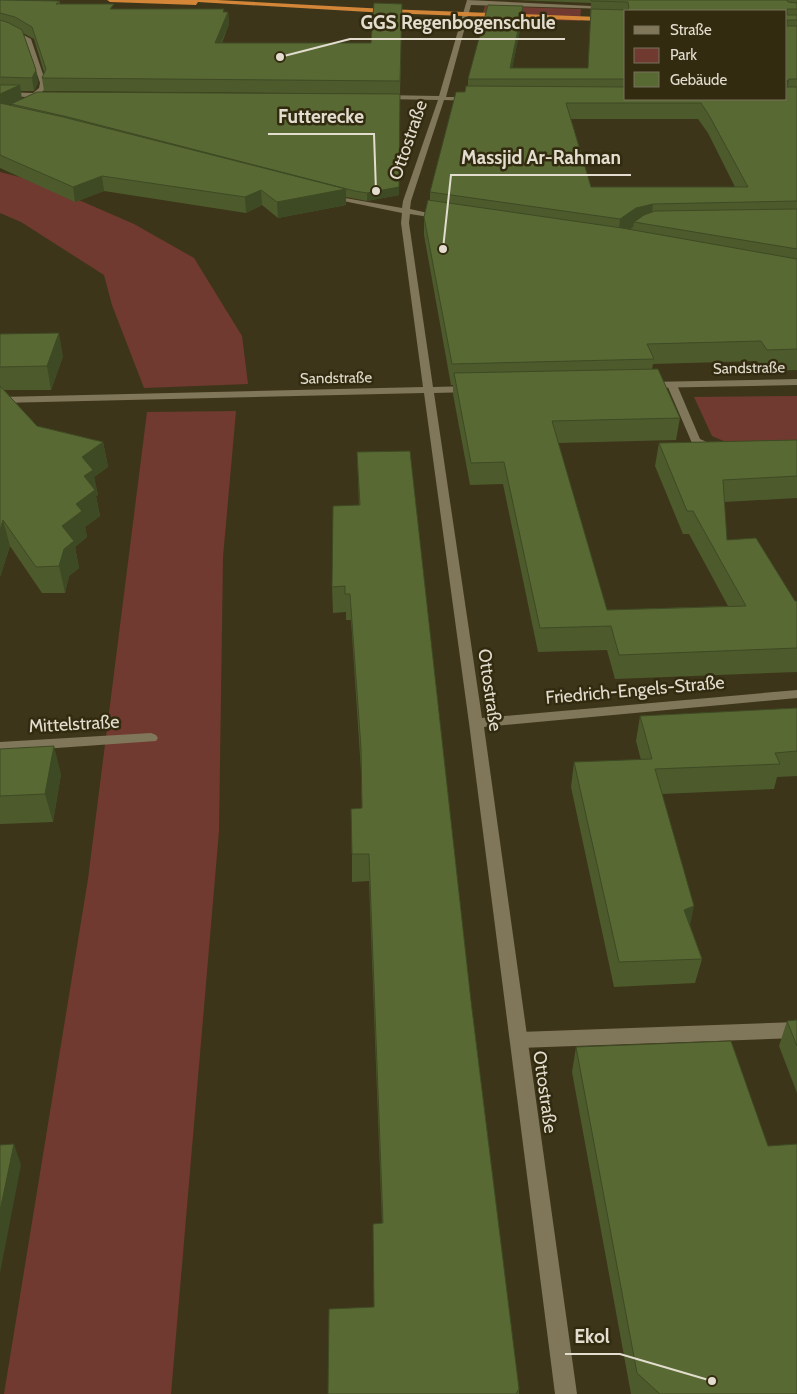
<svg xmlns="http://www.w3.org/2000/svg" width="797" height="1394" viewBox="0 0 797 1394" font-family="Cabin,sans-serif">
<style>
.green{fill:#703a30}
.lines{fill:none;stroke-linecap:round;stroke-linejoin:round}
.service{fill:#807659;fill-rule:evenodd}
.minor{fill:#807659;fill-rule:evenodd}
.motorway{fill:#d48638;fill-rule:evenodd}
.wall{fill:#4d5a2c;fill-rule:evenodd}
.shaded-wall{fill:#3e4a24}
.building{fill:#596933;stroke:#3e4a24;fill-rule:evenodd}
.labels{text-anchor:middle;dominant-baseline:central;stroke-width:5;stroke-linejoin:round;paint-order:stroke}
.far-street-label{font-size:15px;fill:#e2ddce;stroke:#332b10}
.street-label{font-size:18px;fill:#e2ddce;stroke:#332b10}
.leader{fill:none;stroke:#e2ddce;stroke-width:2}
.callout-dot{fill:#e2ddce;stroke:#332b10;stroke-width:2}
.callout-label{font-size:19px;text-anchor:middle;font-weight:bold;fill:#e2ddce;stroke:#332b10;stroke-width:5;stroke-linejoin:round;paint-order:stroke}
</style>
<rect width="100%" height="100%" fill="#3d351a"/>
<!-- green -->
<path class="green" d="M485,6L581,9L580,21L481,18Z
M0,172L35,181L134,224L194,258L242,336L248,384L144,388L112,305L104,275L21,222L0,213Z
M797,396V441L726,442L712,436L694,397Z
M236,411L223,557L219,831L171,1394H4L88,879L147,412Z"/>
<g class="lines">
<!-- service -->
<path class="service" d="M672,382L677,385L700,439L718,447L719,449L718,451H710L692,443L667,385Z
M797,1022V1038L519,1048L513,1045L510,1040L513,1035L519,1032Z"/>
<!-- minor -->
<path class="minor" d="M467,0L612,7L609,9L471,5L446,97H471L474,99L471,101L444,100L411,201L410,209L446,217L442,219L410,214L409,223L433,387L472,386L477,389L472,392L434,393L482,718L797,690V698L484,727L577,1394H555L469,723L424,393L0,403V397L423,387L401,223L402,213L324,197L328,195L402,208L403,201L438,100L383,99L380,97L383,95L439,96Z
M0,26L16,31L31,39L46,83L45,89L40,94L51,95V97H36L30,101L27,99L28,97L0,96V92L33,93L39,88L40,83L26,41L12,33L0,30Z
M797,379V385L648,388L643,385L648,382Z
M151,733L156,735L158,738L156,741L0,752V742Z"/>
<!-- motorway -->
<path class="motorway" d="M107,0H217L386,9L626,18V22L386,13L198,2L196,5L110,2Z"/>
</g>
<!-- wall -->
<path class="wall" d="M0,0L60,1V4L114,9L228,12L229,24L222,43H371L402,4L400,94L44,91L42,78L44,72L34,39L23,33L36,70L38,83L34,91H21L8,105L12,106L11,104L37,92L399,195L367,201L346,197V205L278,218L262,205L246,213L104,191L75,202L0,168Z
M515,0H797V370L763,371L757,361L653,364L652,369L680,418L676,440L558,443L607,610L728,606L689,534H683L655,466L659,443L797,440V498L724,502L727,540L795,601H797V672L615,679L607,650L538,652L503,484L470,485L453,394V385H451L424,235V217L430,201V192L465,92L468,86V79L523,6L522,20L512,68H588L591,3ZM626,11H786V99H626ZM571,119H698L708,133L735,187H591Z
M0,334L63,356L51,390H4L37,426L103,442L108,467L94,477L98,495L96,496L100,516L85,527L87,537L75,547L79,568L69,576L65,593H42L10,546L0,577Z
M357,452L471,1001L519,1389V1394H328L374,1307L382,1223L369,881L352,882V854L362,808L361,771L351,620H346V612L333,613L332,587L359,505Z
M797,708V776L777,777L774,789L662,794L690,925L702,959L695,983L614,987L571,787L574,762L641,760L636,741L640,716Z
M0,749L61,774L53,822L0,824Z
M797,1020V1093L779,1046L787,1021Z
M576,1047L768,1146L797,1394H631L572,1072Z"/>
<!-- shaded-wall -->
<path class="shaded-wall" d="M523,6L522,20L510,79V68Z
M224,9L225,20L228,12L229,24L216,55L215,43Z
M36,70L38,83L34,91L32,78Z
M789,79L786,95V88L787,81Z
M20,85L22,99L0,109V94Z
M400,94L399,195L367,201V193Z
M102,176L104,191L75,202L73,187Z
M346,189V205L278,218L277,202Z
M261,190L262,205L246,213L245,197Z
M653,204L651,222H634L633,227L618,238L620,219L636,208Z
M59,333L63,356L51,390L47,366Z
M103,442L108,467L94,477L98,495L96,496L100,516L85,527L87,537L75,547L79,568L69,576L65,593L59,566L62,526L84,476L82,457Z
M3,520L10,546L0,577V530Z
M54,746L61,774L53,822L45,794Z
M694,906L689,931L684,910Z
M14,1144L21,1165L0,1273V1211Z"/>
<!-- building -->
<path class="building" d="M0,0L60,1L56,4H114L110,9H224L223,12H228L215,43H371L374,3L402,4L400,81L42,78L46,69L32,27L15,17L0,13Z
M591,0H787L788,2L797,3V9H787V15H797V20H787V26H797V79H789L787,81H786V11H626V79H468L488,5L523,6L510,68H588L591,9L627,10L629,8L628,2L591,1Z
M0,20L9,23L22,30L36,70L32,78L0,77Z
M0,85H20L0,94Z
M466,86L626,87V99H786V87H797V201L653,204L636,208L620,219L430,192L456,92H465ZM566,103H701L710,117L748,187H591Z
M37,92L400,94L399,187L367,193L355,191L68,117L11,104Z
M0,103L63,117L346,189L277,202L261,190L245,197L102,176L73,187L0,155Z
M428,200L622,228L797,259V349L767,350L761,341L647,344L654,359L452,364L424,217Z
M797,209V249L634,222L644,215L655,211Z
M59,333L47,366L0,367V334Z
M658,369L680,418L552,421L607,610L746,606L693,511H687L659,443L797,440V476L723,480L727,540L756,538L795,601H797V648L619,655L611,626L540,628L504,462L471,463L454,373Z
M0,386L37,426L103,442L82,457L93,470L84,476L95,490L76,504L82,511L62,526L74,541L64,549L59,566L36,567L3,520L0,530Z
M410,451L471,1001L519,1389L516,1394H328L329,1309L374,1307L373,1224L383,1223L369,854H352L351,809L362,808L361,748L350,594H345V586L332,587L333,506L360,505L357,452Z
M797,708V751L775,753L780,764L655,769L694,906L684,910L702,959L619,962L574,762L652,759L640,716Z
M54,746L45,794L0,796V749Z
M797,1020V1046L787,1021Z
M731,1041L768,1146L797,1144V1394H660L637,1373L576,1047Z
M14,1144L0,1211V1145Z"/>
<g class="labels">
<!-- far-street labels -->
<g class="far-street-label">
<text transform="translate(749 368) rotate(-1)">Sandstraße</text>
<text transform="translate(336 378) rotate(-1)">Sandstraße</text>
</g>
<!-- street labels -->
<g class="street-label">
<text transform="translate(408 140) rotate(-71)">Ottostraße</text>
<text transform="translate(490 690) rotate(82)">Ottostraße</text>
<text transform="translate(635 690) rotate(-5)">Friedrich-Engels-Straße</text>
<text transform="translate(74 724) rotate(-3)">Mittelstraße</text>
<text transform="translate(545 1092) rotate(82)">Ottostraße</text>
</g>
</g>
<!-- callouts -->
<path class="leader" d="M280 57L350 39H565M376 191L374 134H268M443 249L451 175H631M712 1381L620 1354H565"/>
<g class="callout-dot">
<circle cx="280" cy="57" r="5"/>
<circle cx="376" cy="191" r="5"/>
<circle cx="443" cy="249" r="5"/>
<circle cx="712" cy="1381" r="5"/>
</g>
<g class="callout-label">
<text x="458" y="29">GGS Regenbogenschule</text>
<text x="321" y="123">Futterecke</text>
<text x="541" y="164">Massjid Ar-Rahman</text>
<text x="592" y="1343">Ekol</text>
</g>
<!-- legend -->
<rect x="624" y="10" width="162" height="90" fill="#332b10" stroke="#79725c"/>
<rect x="634" y="26" width="25" height="8" fill="#807659" stroke="#79725c"/>
<text x="670" y="35" font-size="15" fill="#e2ddce">Straße</text>
<rect x="634" y="48" width="25" height="15" fill="#703a30" stroke="#79725c"/>
<text x="670" y="60" font-size="15" fill="#e2ddce">Park</text>
<rect x="634" y="72" width="25" height="15" fill="#596933" stroke="#79725c"/>
<text x="670" y="85" font-size="15" fill="#e2ddce">Gebäude</text>
</svg>
